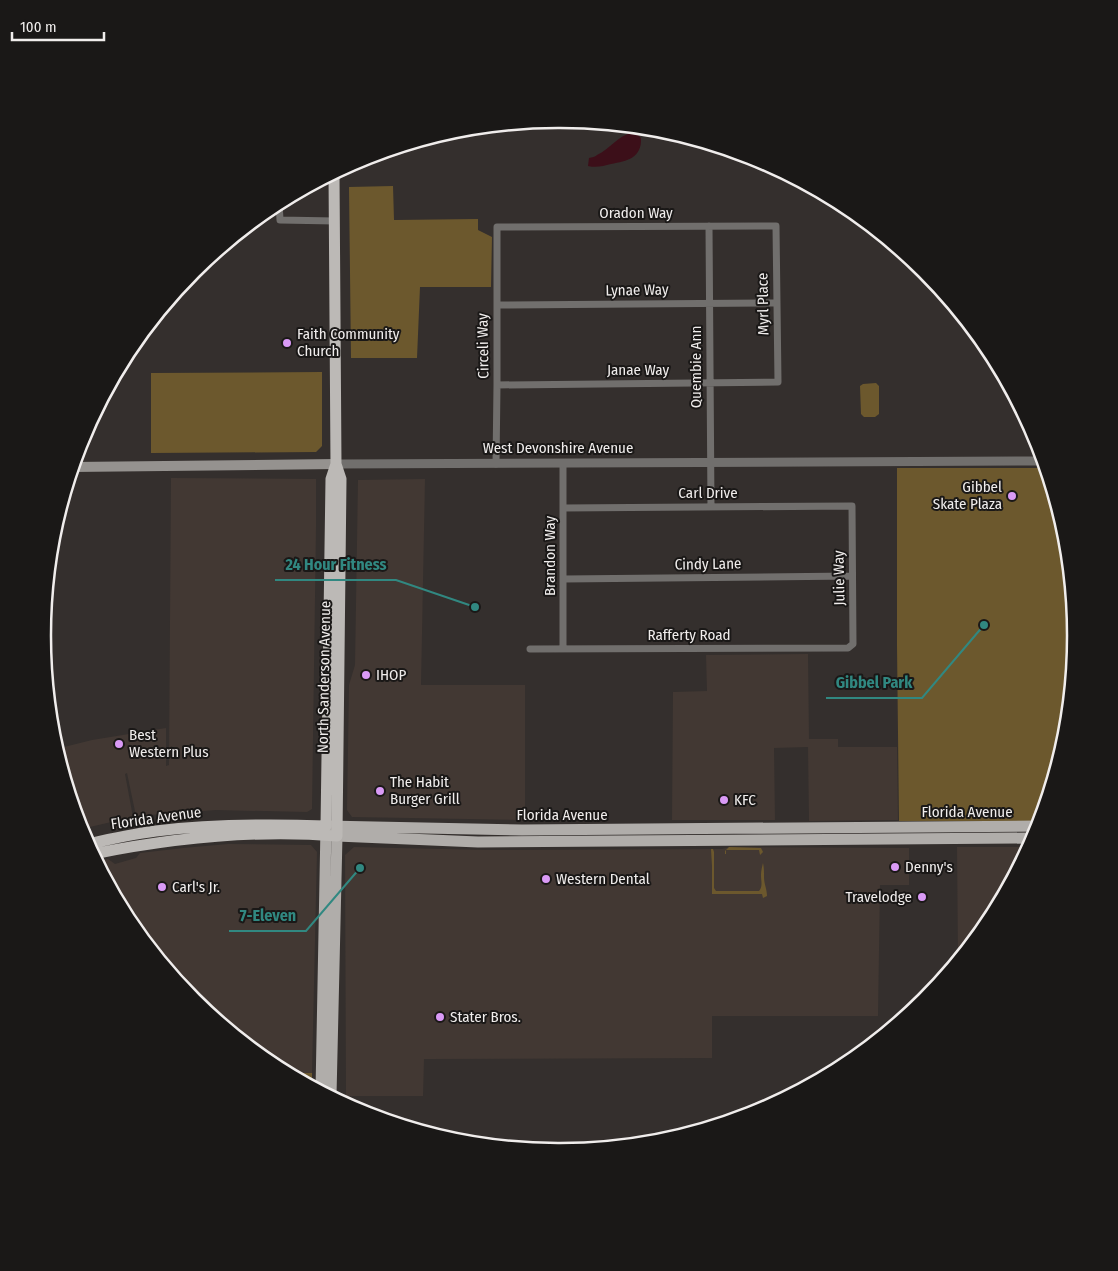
<svg xmlns="http://www.w3.org/2000/svg" width="1118" height="1271" viewBox="0 0 1118 1271" font-family="'Fira Sans Condensed',sans-serif">
<style>
.built{fill:#423833}
.green{fill:#6c582d}
.water{fill:#3c0f19}
.lines{fill:none;stroke-linecap:round;stroke-linejoin:round}
.minor{stroke:#716f6d;stroke-width:7}
.tertiary{stroke:#716f6d;stroke-width:9}
.secondary{stroke:#95928f;stroke-width:10}
.primary{stroke:#b0adaa;stroke-width:11}
.trunk{stroke:#bcb9b6;stroke-width:11}
.poi-dot{fill:#da9af6;stroke:#1a1817;stroke-width:2}
.labels{text-anchor:middle;dominant-baseline:central;stroke-width:4;stroke-linejoin:round;paint-order:stroke}
.street-label{font-size:15px;fill:#f0edec;stroke:#1a1817}
.poi-label{font-size:15px;fill:#f0edec;stroke:#1a1817;text-anchor:start}
.rim{fill:none;stroke:#f0edec;stroke-width:2.5}
.leader{fill:none;stroke:#318881;stroke-width:2}
.callout-dot{fill:#318881;stroke:#1a1817;stroke-width:2}
.callout-label{font-size:16px;text-anchor:middle;font-weight:bold;fill:#318881;stroke:#1a1817;stroke-width:4;stroke-linejoin:round;paint-order:stroke}
</style>
<rect width="100%" height="100%" fill="#342f2d"/>
<!-- built -->
<path class="built" d="M171,478L316,479V527L312,809L307,812L216,810L136,816L127,773L125,774L133,817L81,829L56,749L92,740L166,728V766L169,765Z
M425,479L421,685H525V820L352,817L347,810L349,685L355,665L358,480Z
M808,654L809,739H838V747H897L898,820L809,821L808,747L774,748L775,820H672L673,692L707,691L706,655Z
M228,844L311,845L317,852L312,1073H288L272,1065L194,1001L129,922L97,862L108,859L115,864L136,858L140,853L183,848Z
M354,847L487,850L722,849L730,847L909,848V885H880L878,1016H712V1058L424,1059L423,1096H346L345,855Z
M957,847H1029L988,923L958,959Z"/>
<!-- green -->
<path class="green" d="M393,186L394,220L478,219V230L492,237L491,287H420L417,358H351L349,187Z
M322,372V446L316,452L151,453V373Z
M876,383L879,386V414L875,417H864L861,414L860,386L863,384Z
M897,468H1045L1066,535L1072,598V673L1066,737L1040,821H899L897,646Z
M729,847L761,848L763,852L760,855L759,850H726V854H725V851Z
M711,849H713L714,852V888L716,891H759C763,886 761,882 761,875C761,871 762,867 763,863C764,868 764,872 764,877C764,884 767,889 767,896L763,898L762,894H712V866Z
M288,1073H312V1086Z"/>
<!-- water -->
<path class="water" d="M632,133L638,135L641,138C642,158 627,161 611,164C603,166 597,168 588,166L589,158C592,157 595,157 597,155C610,149 617,136 632,133Z"/>
<g class="lines">
<!-- minor -->
<path class="minor" d="M279,202L280,220L335,221
M709,226L711,507
M497,305L777,303
M563,463V649
M496,464L497,385V227L776,226L778,382L497,385
M564,579L852,576
M530,649L848,648L853,644L852,506L564,508"/>
<!-- tertiary -->
<path class="tertiary" d="M336,464L1043,461"/>
<!-- secondary -->
<path class="secondary" d="M73,467L336,464"/>
<!-- primary -->
<path class="primary" d="M321,1091L326,826L522,830L1038,826
M331,1096L337,836L478,842L1034,838"/>
<!-- trunk -->
<path class="trunk" d="M88,844C110,839 133,834 156,831C213,824 269,824 326,826L331,479L336,464
M93,854C173,838 255,829 337,836L341,479L336,464L334,173"/>
</g>
<!-- markers -->
<g class="poi-dot">
<circle cx="287" cy="343" r="5"/>
<circle cx="1012" cy="496" r="5"/>
<circle cx="366" cy="675" r="5"/>
<circle cx="119" cy="744" r="5"/>
<circle cx="380" cy="791" r="5"/>
<circle cx="724" cy="800" r="5"/>
<circle cx="895" cy="867" r="5"/>
<circle cx="546" cy="879" r="5"/>
<circle cx="162" cy="887" r="5"/>
<circle cx="922" cy="897" r="5"/>
<circle cx="440" cy="1017" r="5"/>
</g>
<g class="labels">
<!-- street labels -->
<g class="street-label">
<text x="636" y="213">Oradon Way</text>
<text transform="translate(637 290) rotate(-1)">Lynae Way</text>
<text transform="translate(763 304) rotate(-91)">Myrl Place</text>
<text transform="translate(483 346) rotate(-91)">Circeli Way</text>
<text transform="translate(696 367) rotate(-90)">Quembie Ann</text>
<text x="638" y="370">Janae Way</text>
<text x="558" y="448">West Devonshire Avenue</text>
<text x="708" y="493">Carl Drive</text>
<text transform="translate(550 556) rotate(-90)">Brandon Way</text>
<text transform="translate(708 564) rotate(-1)">Cindy Lane</text>
<text transform="translate(839 578) rotate(-91)">Julie Way</text>
<text x="689" y="635">Rafferty Road</text>
<text transform="translate(324 677) rotate(-89)">North Sanderson Avenue</text>
<text x="967" y="812">Florida Avenue</text>
<text x="562" y="815">Florida Avenue</text>
<text transform="translate(156 818) rotate(-8)">Florida Avenue</text>
</g>
<!-- poi labels -->
<g class="poi-label">
<text x="297" y="334">Faith Community<tspan x="297" dy="17">Church</tspan></text>
<text x="1002" y="487" text-anchor="end">Gibbel<tspan x="1002" dy="17">Skate Plaza</tspan></text>
<text x="376" y="675">IHOP</text>
<text x="129" y="735">Best<tspan x="129" dy="17">Western Plus</tspan></text>
<text x="390" y="782">The Habit<tspan x="390" dy="17">Burger Grill</tspan></text>
<text x="734" y="800">KFC</text>
<text x="905" y="867">Denny's</text>
<text x="556" y="879">Western Dental</text>
<text x="172" y="887">Carl's Jr.</text>
<text x="912" y="897" text-anchor="end">Travelodge</text>
<text x="450" y="1017">Stater Bros.</text>
</g>
</g>
<!-- crop -->
<path d="M0 0H1118V1271H0ZM558 128H560A507 507 0 0 1 1067 635V636A507 507 0 0 1 560 1143H558A507 507 0 0 1 51 636V635A507 507 0 0 1 558 128Z" fill="#1a1817" fill-rule="evenodd"/>
<path class="rim" d="M558 128H560A507 507 0 0 1 1067 635V636A507 507 0 0 1 560 1143H558A507 507 0 0 1 51 636V635A507 507 0 0 1 558 128Z"/>
<!-- callouts -->
<path class="leader" d="M475 607L396 580H275M984 625L922 698H826M360 868L306 931H229"/>
<g class="callout-dot">
<circle cx="475" cy="607" r="5"/>
<circle cx="984" cy="625" r="5"/>
<circle cx="360" cy="868" r="5"/>
</g>
<g class="callout-label">
<text x="336" y="570">24 Hour Fitness</text>
<text x="874" y="688">Gibbel Park</text>
<text x="268" y="921">7-Eleven</text>
</g>
<!-- scale -->
<path d="M12 32v8h92v-8" fill="none" stroke="#f0edec" stroke-width="2.5"/>
<text x="20" y="32" font-size="15" fill="#f0edec" stroke="#1a1817" stroke-width="4" paint-order="stroke">100 m</text>
</svg>
